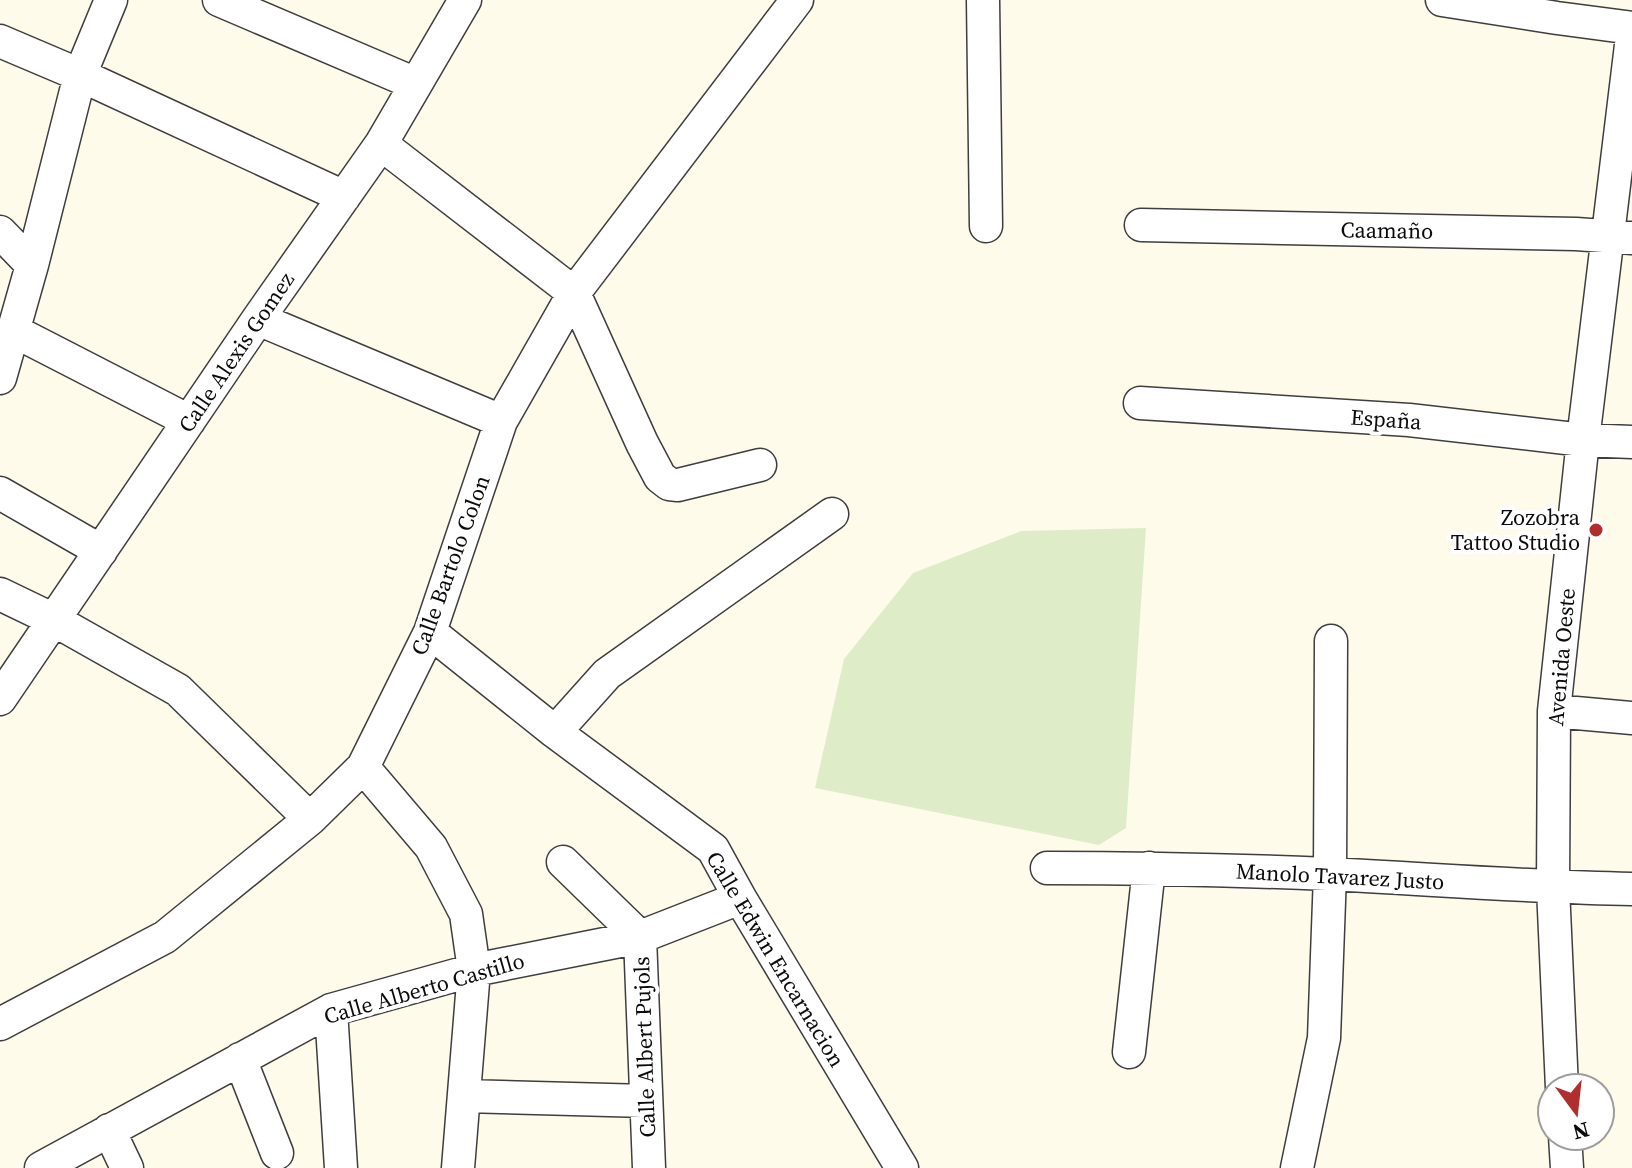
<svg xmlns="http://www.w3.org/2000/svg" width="1632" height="1168" viewBox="0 0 1632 1168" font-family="'Source Serif 4',serif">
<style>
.pitch{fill:#deedc8}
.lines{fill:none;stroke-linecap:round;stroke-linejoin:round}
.minor-casing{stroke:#3e3e3e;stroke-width:35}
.minor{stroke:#fff;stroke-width:32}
.poi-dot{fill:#b02e2e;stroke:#fff;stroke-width:3}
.labels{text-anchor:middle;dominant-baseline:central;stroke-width:8;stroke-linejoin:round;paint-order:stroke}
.street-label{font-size:22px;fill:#0b0b0b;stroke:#fff}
.poi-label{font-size:22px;fill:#0b0b0b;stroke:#fff;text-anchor:end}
</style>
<rect width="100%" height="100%" fill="#fefbea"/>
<!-- pitch -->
<path class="pitch" d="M1146,528L1126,828L1099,845L815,788L844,659L913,573L1021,531Z"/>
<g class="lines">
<defs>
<path id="minor" d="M219,0L416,84
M983,0L986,226
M1442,0L1557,18L1632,28
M0,41L80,75L344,197
M381,144L574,293L642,443L660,477L669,484L678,485L760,465
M1141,225L1576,234L1632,238
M0,232L32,265
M258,319L501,421
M12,330L189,421
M0,378L32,265L80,75L111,0
M1140,403L1409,420L1583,440L1632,442
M0,493L101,551
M0,594L54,620L178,690L310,819
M430,632L555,732L713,849L740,898L902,1168
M0,699L258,319L381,144L465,0
M1554,711L1632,718
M555,732L607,674L832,514
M363,767L431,847L466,914L474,970L458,1168
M563,862L640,937L649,1168
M1047,868C1140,868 1234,870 1327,874C1429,879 1530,887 1632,889
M331,1010L341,1168
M0,1024L165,937L310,819L363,767L430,632L501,421L574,293L797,0
M1129,1052L1149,868
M240,1059L277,1153
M1562,1088L1553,888L1554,711L1583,440L1632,37
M464,1096L646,1101
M109,1130L127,1168
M1565,1136L1567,1168
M41,1168L331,1010L474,970L640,937L740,898
M1297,1168L1324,1038L1330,874L1331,641"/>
</defs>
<!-- minor casing -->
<use href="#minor" class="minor-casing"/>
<!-- minor -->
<use href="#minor" class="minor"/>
</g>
<!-- markers -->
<circle class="poi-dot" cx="1596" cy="530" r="8"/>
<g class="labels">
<!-- street labels -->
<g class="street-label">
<text transform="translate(1387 230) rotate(1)">Caamaño</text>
<text transform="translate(236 352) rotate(-56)">Calle Alexis Gomez</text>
<text transform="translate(1386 419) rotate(4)">España</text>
<text transform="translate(450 565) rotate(-70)">Calle Bartolo Colon</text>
<text transform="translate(1561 657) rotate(-85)">Avenida Oeste</text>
<text transform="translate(1340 876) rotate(3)">Manolo Tavarez Justo</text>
<text transform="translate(776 959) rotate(59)">Calle Edwin Encarnacion</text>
<text transform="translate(424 988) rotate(-16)">Calle Alberto Castillo</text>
<text transform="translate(644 1047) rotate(-92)">Calle Albert Pujols</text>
</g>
<!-- poi labels -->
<g class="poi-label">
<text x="1580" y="517">Zozobra<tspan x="1580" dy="25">Tattoo Studio</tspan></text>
</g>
</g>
<!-- north arrow -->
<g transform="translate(1576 1112) rotate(165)"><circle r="38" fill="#ffffff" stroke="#9d9d9d" stroke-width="2"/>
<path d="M0-6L14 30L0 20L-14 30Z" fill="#b02e2e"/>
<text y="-12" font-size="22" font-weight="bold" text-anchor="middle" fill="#0b0b0b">N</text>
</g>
</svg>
